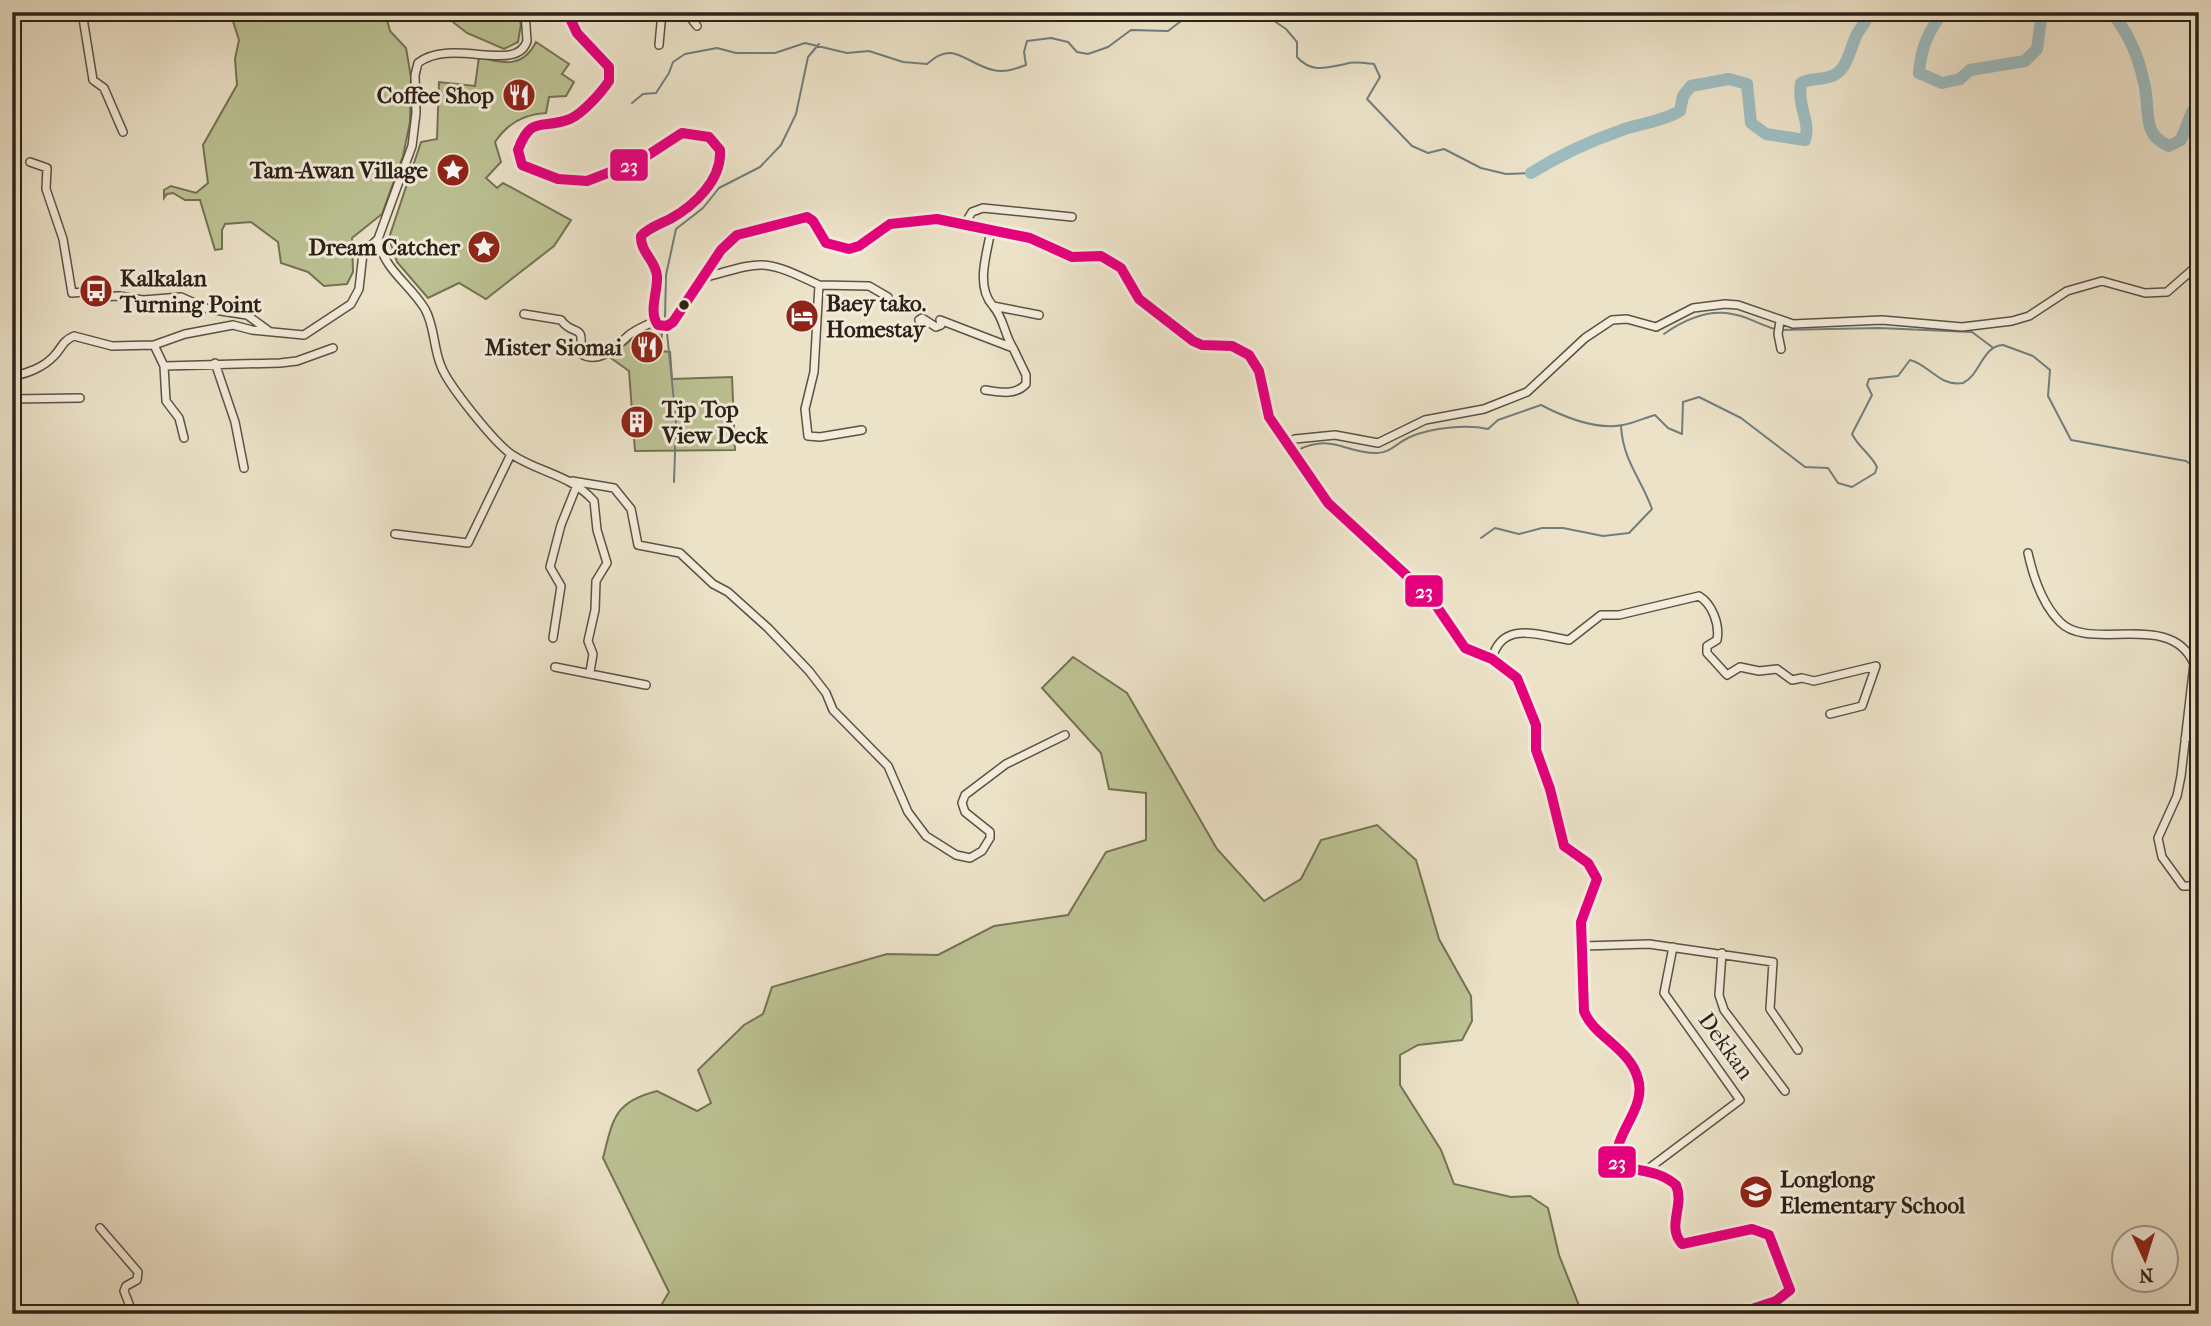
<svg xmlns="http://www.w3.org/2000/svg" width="2211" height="1326" viewBox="0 0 2211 1326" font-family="'IM FELL French Canon',serif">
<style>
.green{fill:#bcc293;stroke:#747256;stroke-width:2}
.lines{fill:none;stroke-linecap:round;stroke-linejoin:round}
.stream{stroke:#707e7d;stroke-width:2}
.river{stroke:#9dbcc0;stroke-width:12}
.street-casing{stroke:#5c5244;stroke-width:10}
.secondary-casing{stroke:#2c2218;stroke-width:12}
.street{stroke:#f3ecdb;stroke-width:7}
.secondary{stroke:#f3ecdb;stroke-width:10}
.bus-1-casing{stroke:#f3ecdb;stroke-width:16}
.bus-1{stroke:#e5007d;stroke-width:10}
.bus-dot{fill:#2c2218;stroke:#f3ecdb;stroke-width:2.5}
.labels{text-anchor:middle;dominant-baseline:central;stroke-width:6;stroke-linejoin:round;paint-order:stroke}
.poi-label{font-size:23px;font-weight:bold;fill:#2c2218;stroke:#f3ecdb;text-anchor:end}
.street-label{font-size:23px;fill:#2c2218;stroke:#f3ecdb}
.line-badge{stroke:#f3ecdb;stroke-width:2.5}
.badge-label{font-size:19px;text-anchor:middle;font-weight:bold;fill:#fff}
</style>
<rect width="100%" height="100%" fill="#ece2c8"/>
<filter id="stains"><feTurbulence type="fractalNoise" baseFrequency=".00286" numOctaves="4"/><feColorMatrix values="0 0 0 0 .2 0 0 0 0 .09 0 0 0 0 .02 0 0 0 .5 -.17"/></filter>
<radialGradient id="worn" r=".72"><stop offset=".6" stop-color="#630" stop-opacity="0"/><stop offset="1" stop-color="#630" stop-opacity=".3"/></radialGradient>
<!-- green -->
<path class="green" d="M230,12H385L390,31L406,48L411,77L410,122L403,156L382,214L352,238L353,272L347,284L324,286L308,272L281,263L278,242L251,222L225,224L222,230V249L215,250L200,200H185L173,193L167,194L164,198V190L171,186L196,193L208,183L203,145L237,85L235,59L239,40Z
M440,12H516L521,24L518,42L504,49L467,33Z
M536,42L569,64L562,74L574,82L566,96L549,97L546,113C524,114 507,124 495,142L501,162L486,178L497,188L503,183L571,220L554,246L486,299L459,283L428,298L397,262L389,238L421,142L437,139L439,82L475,86L479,57C504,64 523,68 536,42Z
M651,326L662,333L660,351L670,352L672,379L732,377L735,450L635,451L629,371L608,356C623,349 635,334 651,326Z
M1073,657L1127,693L1217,849L1264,901L1301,879L1321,840L1377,825L1416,860L1439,939L1471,996L1472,1021L1462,1040L1418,1045L1400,1055V1085L1441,1150L1454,1184L1511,1197L1530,1196L1548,1208L1559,1255L1580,1308L1586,1314H656L669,1292L603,1158C613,1119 614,1102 657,1091L697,1111L711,1103L698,1070L744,1025L763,1014L772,987L887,954L938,955L994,926L1068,915L1106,852L1146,840V793L1109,789L1101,753L1042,688Z"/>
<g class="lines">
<!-- stream -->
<path class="stream" d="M1261,12L1286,29L1297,42V57C1311,73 1326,68 1345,64C1354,61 1364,63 1374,64L1380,77L1367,99L1412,146L1428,153L1444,149L1481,168L1506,174L1531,173
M632,103L643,94L656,93L669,73L673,62L685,54L717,48L736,53H775L805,43L847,53L869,51L903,62L927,64C954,39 964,63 993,70C1005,73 1015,69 1026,65L1024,52L1027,41L1051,38L1068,42L1077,52L1088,54L1108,47L1131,30L1168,31L1193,12
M665,319L666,275L676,229L703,208L719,188L760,167L781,145L796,114L808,57L819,44
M1780,330L1879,328L1972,332L1992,347
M667,333L676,421L674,482
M1664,334C1684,320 1707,309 1732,314C1747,316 1760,325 1775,329
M1298,450C1332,433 1347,454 1377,453C1390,453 1398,442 1410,437C1430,428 1466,424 1488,429L1498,420L1541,405C1564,417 1597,430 1623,425C1634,423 1644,418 1655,415L1668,428L1682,434L1683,402L1699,397L1741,418L1805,467L1828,468L1838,483L1852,487L1875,473L1877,467C1870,453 1859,448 1852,434L1872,395L1867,385L1869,379L1898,376L1910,360C1930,365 1939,387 1963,383C1981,374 1982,346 2003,345L2033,356L2050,370L2048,396L2071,440L2186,461L2199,470
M1481,538L1495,528L1519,534L1542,528H1563L1603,536L1629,533L1652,509C1641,478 1623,461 1621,426"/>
<!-- river -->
<path class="river" d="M1943,12C1928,32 1921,48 1919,73L1942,83L1960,79L1970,70L2025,61L2037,49L2042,12
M2111,12C2128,32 2139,58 2144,83C2148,97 2146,113 2150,127C2153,137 2160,142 2169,146L2181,140L2192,112L2199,104
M1531,173C1560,155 1590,141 1622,130C1642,123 1661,122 1680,111L1683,96L1691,86L1729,79L1747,84L1751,123L1766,134L1805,140C1811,121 1797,108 1801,83C1811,78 1819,80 1829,77C1847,72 1849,52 1856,36C1860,27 1867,24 1868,12"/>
<defs>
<path id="street" d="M82,12L93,80L104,88L123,132
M686,12L697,26
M659,45L662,12
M30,162L47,168L46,189L63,239L72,293L96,291V297L119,296L143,300L181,297L208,309L247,315L269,331
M964,225L972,212L983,208L1072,217
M991,230C987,254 975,286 993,306L1039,315
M378,239C384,270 409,283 425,309C435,327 433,347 441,366C448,385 494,442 511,454C539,473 570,474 594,501L597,530L607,563L596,581L595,610L588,641L593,654L590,672
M703,278C764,261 762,258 819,285L814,372L805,409L808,436L820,437L862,430
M819,285L869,286L888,297
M524,314L561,320C574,338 585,321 580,353C599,366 617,346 629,335C636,329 647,325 655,321
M919,320L922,318L936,327L941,325L940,320L1013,348C1004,334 1004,318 993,306
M1780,321L1778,334L1781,349
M154,345L164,366L280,363L297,361L333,348
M215,363L235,422L244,468
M164,366L166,401L179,418L184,438
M12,376C27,374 44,367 54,356C62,348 62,341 74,336L112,346L154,345L185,334L233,325L252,330L304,335L351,304L359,289L363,253L378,239L412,146L416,113L415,75L418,63C452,37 517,74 527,41L525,12
M985,390C999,392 1015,396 1026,384V375L1013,348
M12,399L80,398
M1286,443L1295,439L1335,435L1378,443L1425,420L1484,409L1527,392L1585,338L1612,320L1627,319L1656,327L1693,308L1725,304L1738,305L1793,324L1882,320L1962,327L2012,321L2029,316L2067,291L2102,281L2145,293L2167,292L2199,264
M572,481L614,488L631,509L638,545L680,553L713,584L728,592L768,628L809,671L826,693L833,710L888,766L908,812L926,836L956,855L970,858L982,851L990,838V832L965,812L962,803L965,795L1006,764L1065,735
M395,534L468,543L511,454
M2028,553C2033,576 2043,605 2060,622C2090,653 2171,609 2194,664L2181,776L2177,796L2158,838L2162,857L2183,886H2199
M553,638L561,586L550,567L561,525L577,485
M1492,659C1502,619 1541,636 1569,640L1601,615H1619L1699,596C1712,604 1720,624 1717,640L1707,646V653L1727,675L1740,667L1759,671L1777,669L1792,680L1802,678L1814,681L1876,666L1862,706L1830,714
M555,667L646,685
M2185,739L2199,733
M1583,946L1649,944L1773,962L1770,1009L1798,1050
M1722,953L1719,995L1724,1010L1785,1091
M1648,1169L1740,1100L1664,993L1673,947
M100,1228L138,1272L137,1280L126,1286L124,1291L133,1314"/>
<path id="secondary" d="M567,12L577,33L609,67V81C601,93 583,113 570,119C543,130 531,114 518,150L522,165L558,179L587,181L639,161L682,133L709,137L720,150C722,180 694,206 670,219C660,224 648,228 641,236C640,252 656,261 657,276C658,292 648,312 658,325L667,326L673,322L721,250L737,235L807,217L813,221L826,243L849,249L859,246L890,224L937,219L1030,238L1072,257L1101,256L1121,268L1139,299L1193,341L1202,345L1232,346L1249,355L1259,371L1269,417L1328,503L1431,598L1465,648L1492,659L1517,678L1536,725V750L1550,789L1564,846L1588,863L1597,879L1581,922L1584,1011C1593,1036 1630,1048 1638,1079C1647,1109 1613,1133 1617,1162C1632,1174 1653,1166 1676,1185C1685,1206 1666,1226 1682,1244L1752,1229L1769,1235L1790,1290L1776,1301L1737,1314"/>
</defs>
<!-- street casing -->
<use href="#street" class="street-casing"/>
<!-- secondary casing -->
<use href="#secondary" class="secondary-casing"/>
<!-- street -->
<use href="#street" class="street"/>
<!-- secondary -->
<use href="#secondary" class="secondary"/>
<defs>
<path id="bus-1" d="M567,12L577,33L609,67V81C601,93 583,113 570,119C543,130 531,114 518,150L522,165L558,179L587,181L639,161L682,133L709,137L720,150C722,180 694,206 670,219C660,224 648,228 641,236C640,252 656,261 657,276C658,292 648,312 658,325L667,326L673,322L721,250L737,235L807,217L813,221L826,243L849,249L859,246L890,224L937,219L1030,238L1072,257L1101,256L1121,268L1139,299L1193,341L1202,345L1232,346L1249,355L1259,371L1269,417L1328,503L1431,598L1465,648L1492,659L1517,678L1536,725V750L1550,789L1564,846L1588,863L1597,879L1581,922L1584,1011C1593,1036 1630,1048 1638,1079C1647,1109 1613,1133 1617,1162C1632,1174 1653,1166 1676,1185C1685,1206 1666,1226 1682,1244L1752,1229L1769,1235L1790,1290L1776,1301L1737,1314"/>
</defs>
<!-- bus-1 casing -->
<use href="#bus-1" class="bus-1-casing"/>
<!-- bus-1 -->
<use href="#bus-1" class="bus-1"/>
</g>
<!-- icons -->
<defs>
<symbol id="restaurant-disc" viewBox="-11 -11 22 22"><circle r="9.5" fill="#8f2418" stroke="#f3ecdb"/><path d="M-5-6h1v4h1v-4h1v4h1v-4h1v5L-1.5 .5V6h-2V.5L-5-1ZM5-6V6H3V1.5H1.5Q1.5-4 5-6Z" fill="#fff"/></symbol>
<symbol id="sight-disc" viewBox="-11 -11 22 22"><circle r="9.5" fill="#8f2418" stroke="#f3ecdb"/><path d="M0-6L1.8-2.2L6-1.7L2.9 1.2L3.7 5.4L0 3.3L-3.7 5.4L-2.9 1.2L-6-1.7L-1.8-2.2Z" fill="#fff"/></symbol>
<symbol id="bus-disc" viewBox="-11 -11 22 22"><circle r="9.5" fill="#8f2418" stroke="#f3ecdb"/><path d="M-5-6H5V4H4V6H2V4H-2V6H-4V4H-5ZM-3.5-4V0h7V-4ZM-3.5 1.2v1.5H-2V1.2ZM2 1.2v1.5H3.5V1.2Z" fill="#fff"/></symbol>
<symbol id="hotel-disc" viewBox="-11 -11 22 22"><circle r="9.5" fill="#8f2418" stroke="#f3ecdb"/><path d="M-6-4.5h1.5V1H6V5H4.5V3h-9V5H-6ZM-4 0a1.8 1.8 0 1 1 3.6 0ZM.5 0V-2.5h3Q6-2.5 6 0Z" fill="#fff"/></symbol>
<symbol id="building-disc" viewBox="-11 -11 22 22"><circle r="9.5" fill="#8f2418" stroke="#f3ecdb"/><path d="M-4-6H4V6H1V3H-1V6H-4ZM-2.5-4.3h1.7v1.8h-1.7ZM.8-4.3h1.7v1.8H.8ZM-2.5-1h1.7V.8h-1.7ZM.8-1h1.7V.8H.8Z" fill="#fff"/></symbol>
<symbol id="school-disc" viewBox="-11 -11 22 22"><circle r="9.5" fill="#8f2418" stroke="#f3ecdb"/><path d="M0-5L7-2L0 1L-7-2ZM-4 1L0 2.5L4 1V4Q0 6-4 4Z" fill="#fff"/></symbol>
</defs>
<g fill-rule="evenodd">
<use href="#restaurant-disc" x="500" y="76" width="38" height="38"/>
<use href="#sight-disc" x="434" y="151" width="38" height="38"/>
<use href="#sight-disc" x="465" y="228" width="38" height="38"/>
<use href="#bus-disc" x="77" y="272" width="38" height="38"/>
<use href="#hotel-disc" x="783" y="297" width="38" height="38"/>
<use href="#restaurant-disc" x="628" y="328" width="38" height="38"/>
<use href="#building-disc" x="618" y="403" width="38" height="38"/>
<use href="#school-disc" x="1737" y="1173" width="38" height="38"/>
</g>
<!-- markers -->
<circle class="bus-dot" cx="684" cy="305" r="6"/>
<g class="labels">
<!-- poi labels -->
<g class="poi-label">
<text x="494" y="95">Coffee Shop</text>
<text x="428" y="170">Tam-Awan Village</text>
<text x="460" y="247">Dream Catcher</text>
<text x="120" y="278" text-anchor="start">Kalkalan<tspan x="120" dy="26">Turning Point</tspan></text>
<text x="826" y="303" text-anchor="start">Baey tako.<tspan x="826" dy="26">Homestay</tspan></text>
<text x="622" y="347">Mister Siomai</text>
<text x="662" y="409" text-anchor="start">Tip Top<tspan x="662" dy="26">View Deck</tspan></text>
<text x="1780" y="1179" text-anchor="start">Longlong<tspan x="1780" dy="26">Elementary School</tspan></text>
</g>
<!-- street labels -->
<g class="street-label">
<text transform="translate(1726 1046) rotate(54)">Dekkan</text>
</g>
</g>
<g class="line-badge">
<rect x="609" y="148" width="40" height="34" rx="7" fill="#e5007d"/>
<rect x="1404" y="574" width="40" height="34" rx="7" fill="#e5007d"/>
<rect x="1597" y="1145" width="40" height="34" rx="7" fill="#e5007d"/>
</g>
<g class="badge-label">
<text x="629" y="172">23</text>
<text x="1424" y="598">23</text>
<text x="1617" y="1169">23</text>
</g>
<!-- margin -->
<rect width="2211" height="1326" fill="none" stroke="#ece2c8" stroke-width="42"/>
<rect x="14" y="14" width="2183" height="1298" fill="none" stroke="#2c2218" stroke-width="3.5"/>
<rect x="21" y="21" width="2169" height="1284" fill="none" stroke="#2c2218" stroke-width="2"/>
<!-- north arrow -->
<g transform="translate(2145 1259) rotate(176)"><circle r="33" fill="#f3ecdb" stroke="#a39b8d" stroke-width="2"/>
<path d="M0-5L12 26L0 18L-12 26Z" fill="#8f2418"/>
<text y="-10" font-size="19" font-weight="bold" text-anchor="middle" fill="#2c2218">N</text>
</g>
<rect width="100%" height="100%" filter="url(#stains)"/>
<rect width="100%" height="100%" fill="url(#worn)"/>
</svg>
